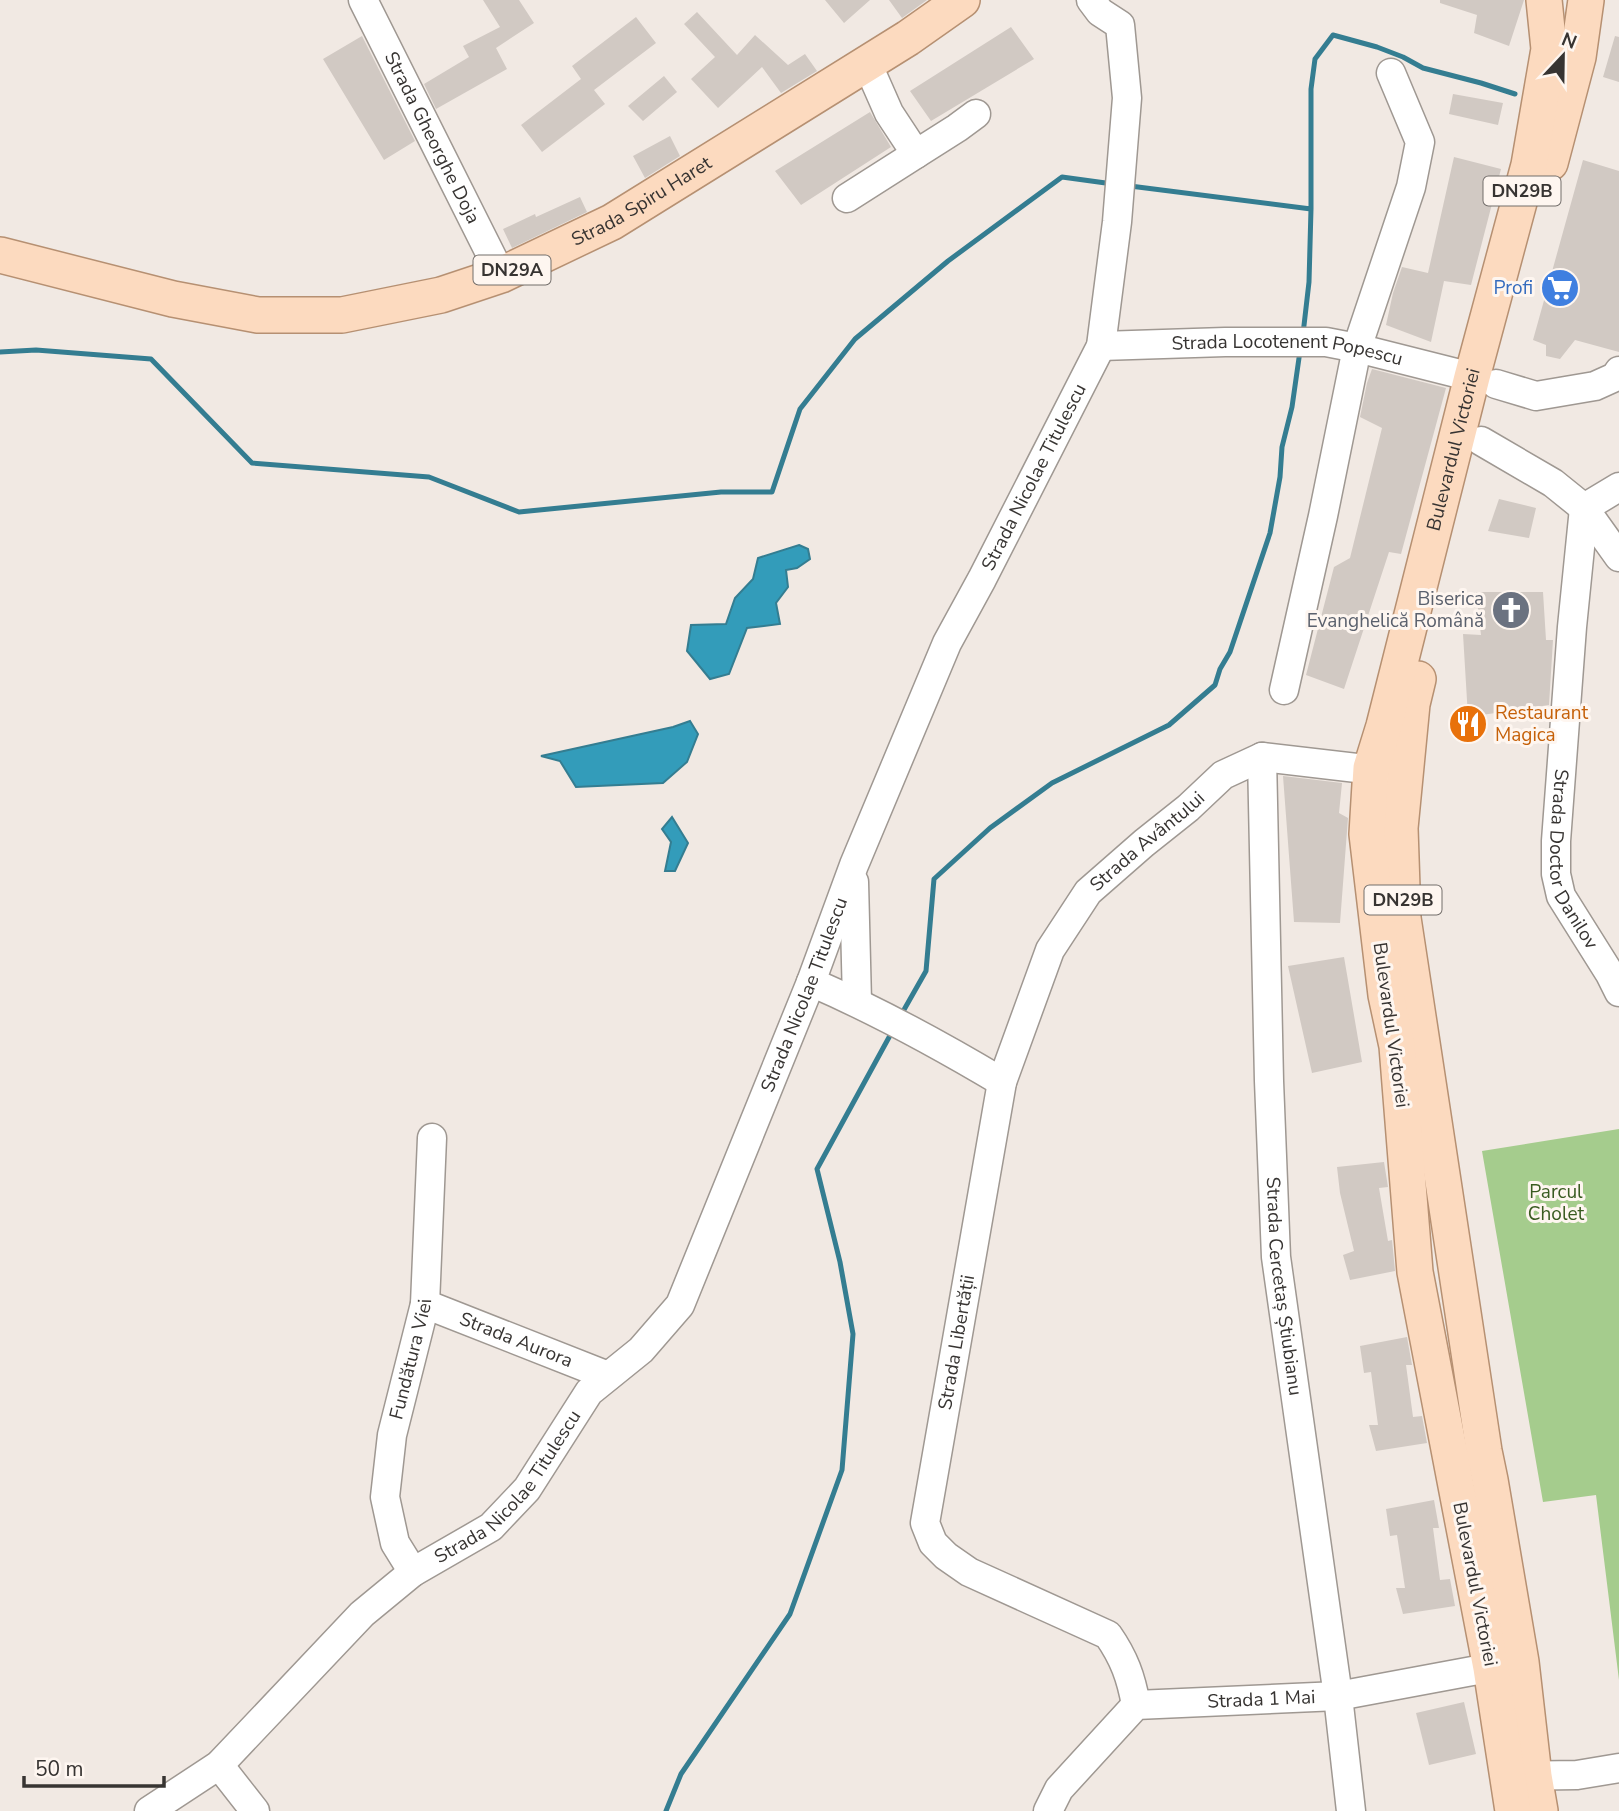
<svg xmlns="http://www.w3.org/2000/svg" width="1619" height="1811" viewBox="0 0 1619 1811" font-family="'Nunito Sans',sans-serif">
<style>
.green{fill:#a5cc8d}
.water{fill:#339cba;stroke:#347d91;stroke-width:2}
.lines{fill:none;stroke-linecap:round;stroke-linejoin:round}
.stream{stroke:#347d91;stroke-width:5}
.building{fill:#d1c9c3}
.minor-casing{stroke:#9f9892;stroke-width:31}
.major-casing{stroke:#b69072;stroke-width:38}
.minor{stroke:#fff;stroke-width:28}
.major{stroke:#fcdabf;stroke-width:35}
.labels{text-anchor:middle;dominant-baseline:central;stroke-width:6;stroke-linejoin:round;paint-order:stroke}
.shield{fill:#fef6f0;stroke:#736e6b;stroke-width:2}
.shield-label{font-size:18px;font-weight:bold;fill:#373432}
.street-label{font-size:19px;fill:#373432;stroke:#fef6f0}
.shop-label{font-size:19px;fill:#366cbe;stroke:#fef6f0;text-anchor:end}
.worship-label{font-size:19px;fill:#5b616d;stroke:#fef6f0;text-anchor:end}
.food-label{font-size:19px;fill:#c56008;stroke:#fef6f0;text-anchor:start}
.park-label{font-size:19px;fill:#395b20;stroke:#fef6f0}
</style>
<rect width="100%" height="100%" fill="#f1e9e3"/>
<!-- green -->
<path class="green" d="M1619,1129V1680L1596,1495L1543,1502L1482,1151Z"/>
<!-- water -->
<path class="water" d="M799,545L808,549L810,559L797,568L786,570L788,587L776,603L780,624L747,628L729,674L710,679L687,651L691,625L726,624L735,598L753,579L758,558Z
M690,721L698,734L687,762L663,783L576,787L560,761L541,756L673,727Z
M672,817L688,843L675,871H665L671,842L662,829Z"/>
<g class="lines">
<!-- stream -->
<path class="stream" d="M1130,186L1311,209
M1303,334L1309,282L1311,209V89L1315,59L1333,35L1377,47L1403,57L1423,68L1481,83L1515,94
M0,352L36,350L151,359L252,463L429,477L519,512L721,492H772L800,409L855,339L948,261L1062,177L1113,184
M901,1015L926,971L934,879L990,828L1052,783L1169,725L1215,685L1220,669L1230,652L1270,533L1280,477L1282,447L1292,407L1300,351
M666,1811L681,1774L790,1614L842,1470L853,1334L840,1262L817,1169L893,1030"/>
</g>
<!-- building -->
<path class="building" d="M483,0H519L534,23L496,48L507,69L436,109L424,84L469,57L463,46L500,27Z
M825,0H870L844,23Z
M889,0H927L902,18Z
M1440,0H1524L1509,46L1474,33L1477,15L1440,3Z
M697,12L737,55L755,35L788,65L805,54L817,71L781,93L762,67L718,108L691,79L715,57L684,24Z
M636,17L656,43L594,90L605,104L542,152L521,125L581,79L572,66Z
M1011,27L1034,59L931,121L910,91Z
M362,36L415,141L384,160L323,59Z
M1615,36L1619,37V82L1603,77Z
M664,76L677,92L643,121L628,106Z
M1453,94L1503,103L1498,125L1449,114Z
M870,112L891,147L801,205L775,171Z
M670,136L680,156L645,178L633,156Z
M1454,157L1501,169L1471,285L1444,281L1431,342L1386,325L1393,293L1402,267L1428,273Z
M1583,160L1619,171V352L1575,340L1560,359L1546,356V345L1533,340Z
M580,197L587,212L512,248L503,229L535,214L536,217Z
M1372,369L1446,388L1401,554L1389,552L1344,689L1306,675L1334,567L1350,558L1382,428L1360,417L1367,383Z
M1499,499L1536,508L1529,538L1488,531Z
M1476,592H1543L1546,640H1553L1549,705L1468,717L1463,634L1481,635Z
M1283,776L1342,783L1339,813L1348,818L1340,923L1294,922Z
M1344,957L1362,1062L1312,1073L1288,966Z
M1384,1162L1388,1187L1379,1188L1388,1241L1392,1240L1395,1271L1350,1280L1343,1255L1354,1251L1340,1193L1337,1167Z
M1407,1337L1412,1365H1406L1413,1417L1422,1416L1427,1443L1376,1451L1369,1425H1378L1371,1372L1364,1373L1360,1346Z
M1434,1500L1439,1528H1433L1440,1580L1450,1579L1455,1606L1403,1614L1396,1588H1405L1397,1535L1390,1536L1386,1509Z
M1464,1702L1476,1754L1429,1765L1416,1713Z"/>
<g class="lines">
<defs>
<g id="minor">
<path id="s1" d="M363,0L501,275"/>
<path d="M916,154L957,128L976,114"/>
<path d="M847,198L916,154L889,113L867,63"/>
<path id="s2" d="M1101,346L1225,342H1326L1357,348L1472,377"/>
<path d="M1496,384L1536,396L1595,386L1615,377L1619,371"/>
<path d="M1481,441L1553,483L1584,508L1619,557"/>
<path id="s3" d="M1619,487L1584,508L1572,627L1556,841V874L1561,896L1610,974L1619,992"/>
<path d="M1284,690L1323,516L1357,348L1411,187L1420,142L1391,73"/>
<path id="s4" d="M1262,757L1269,1081L1276,1257L1338,1696L1351,1811"/>
<path d="M854,882L857,1002"/>
<path d="M811,982C878,1011 940,1045 1002,1082"/>
<path id="s5" d="M425,1304L608,1376"/>
<path id="s6" d="M413,1572L395,1543L385,1497L392,1435L425,1304L432,1138"/>
<path id="s7" d="M1136,1705C1131,1677 1124,1658 1108,1635L969,1572L946,1556L933,1543L925,1523L1002,1082L1050,950L1088,892L1144,843L1188,808L1223,775L1262,757L1391,772"/>
<path d="M219,1765L255,1811"/>
<path d="M1514,1776L1577,1775L1619,1768"/>
<path id="s8" d="M149,1811L219,1765L362,1614L413,1572L491,1527L527,1489L589,1392L641,1350L680,1305L811,982L854,865L947,643L982,579L1101,346L1117,222L1127,98L1120,25L1100,12L1091,0"/>
<path id="s9" d="M1048,1811L1059,1789L1136,1705L1338,1696L1510,1664"/>
</g>
<g id="major">
<path d="M1550,163L1578,57L1586,0"/>
<path id="s10" d="M0,255L173,299L258,315H342L441,295L501,275L612,222L908,38L962,0"/>
<path d="M1418,679L1412,704L1400,828L1403,918L1484,1451L1490,1480L1521,1662L1534,1776L1540,1811"/>
<path id="s11" d="M1513,1811L1491,1668L1415,1272L1397,1046L1386,995L1367,834L1371,768L1384,726L1472,377L1529,165L1549,49L1544,0"/>
</g>
</defs>
<!-- minor casing -->
<use href="#minor" class="minor-casing"/>
<!-- major casing -->
<use href="#major" class="major-casing"/>
<!-- minor -->
<use href="#minor" class="minor"/>
<!-- major -->
<use href="#major" class="major"/>
</g>
<!-- icons -->
<defs>
<symbol id="supermarket-disc" viewBox="-11 -11 22 22"><circle r="9.5" fill="#3f7fe0" stroke="#fef6f0"/><path d="M-6-5.5h2.5l.6 2H6L4.5 2H-2.5L-4.4-4H-6ZM-1.5 3.2a1.3 1.3 0 1 0 .1 0ZM3 3.2a1.3 1.3 0 1 0 .1 0Z" fill="#fff"/></symbol>
<symbol id="church-disc" viewBox="-11 -11 22 22"><circle r="9.5" fill="#6b7280" stroke="#fef6f0"/><path d="M-1.2-6h2.4v3.5h3.3v2.4h-3.3V6h-2.4V-.1h-3.3v-2.4h3.3Z" fill="#fff"/></symbol>
<symbol id="restaurant-disc" viewBox="-11 -11 22 22"><circle r="9.5" fill="#e8710a" stroke="#fef6f0"/><path d="M-5-6h1v4h1v-4h1v4h1v-4h1v5L-1.5 .5V6h-2V.5L-5-1ZM5-6V6H3V1.5H1.5Q1.5-4 5-6Z" fill="#fff"/></symbol>
</defs>
<g fill-rule="evenodd">
<use href="#supermarket-disc" x="1538" y="266" width="44" height="44"/>
<use href="#church-disc" x="1489" y="588" width="44" height="44"/>
<use href="#restaurant-disc" x="1446" y="702" width="44" height="44"/>
</g>
<g class="labels">
<!-- shield labels -->
<g class="shield">
<rect x="1483.5" y="176.5" width="77" height="29" rx="5"/>
<rect x="473.5" y="255.5" width="77" height="29" rx="5"/>
<rect x="1364.5" y="885.5" width="77" height="29" rx="5"/>
</g>
<g class="shield-label">
<text x="1522" y="191">DN29B</text>
<text x="512" y="270">DN29A</text>
<text x="1403" y="900">DN29B</text>
</g>
<!-- street labels -->
<g class="street-label">
<text stroke="none"><textPath href="#s1" startOffset="154">Strada Gheorghe Doja</textPath></text>
<text stroke="none"><textPath href="#s10" startOffset="672">Strada Spiru Haret</textPath></text>
<text stroke="none"><textPath href="#s2" startOffset="187">Strada Locotenent Popescu</textPath></text>
<text stroke="none"><textPath href="#s11" startOffset="1384">Bulevardul Victoriei</textPath></text>
<text stroke="none"><textPath href="#s8" startOffset="1643">Strada Nicolae Titulescu</textPath></text>
<text stroke="none"><textPath href="#s7" startOffset="1032">Strada Avântului</textPath></text>
<text stroke="none"><textPath href="#s3" startOffset="397">Strada Doctor Danilov</textPath></text>
<text stroke="none"><textPath href="#s8" startOffset="1076">Strada Nicolae Titulescu</textPath></text>
<text transform="translate(1391 1025) rotate(82)">Bulevardul Victoriei</text>
<text stroke="none"><textPath href="#s4" startOffset="530">Strada Cercetaș Știubianu</textPath></text>
<text stroke="none"><textPath href="#s5" startOffset="98">Strada Aurora</textPath></text>
<text stroke="none"><textPath href="#s7" startOffset="480">Strada Libertății</textPath></text>
<text stroke="none"><textPath href="#s6" startOffset="222">Fundătura Viei</textPath></text>
<text stroke="none"><textPath href="#s8" startOffset="488">Strada Nicolae Titulescu</textPath></text>
<text transform="translate(1475 1584) rotate(79)">Bulevardul Victoriei</text>
<text stroke="none"><textPath href="#s9" startOffset="264">Strada 1 Mai</textPath></text>
</g>
<!-- shop labels -->
<g class="shop-label">
<text x="1533" y="288">Profi</text>
</g>
<!-- worship labels -->
<g class="worship-label">
<text x="1484" y="599">Biserica<tspan x="1484" dy="22">Evanghelică Română</tspan></text>
</g>
<!-- food labels -->
<g class="food-label">
<text x="1495" y="713">Restaurant<tspan x="1495" dy="22">Magica</tspan></text>
</g>
<!-- park labels -->
<g class="park-label">
<text x="1556" y="1192">Parcul<tspan x="1556" dy="22">Cholet</tspan></text>
</g>
</g>
<!-- north arrow -->
<g transform="translate(1563 56) rotate(22)" stroke="#fef6f0" stroke-width="5" paint-order="stroke">
<path d="M0-5L12 26L0 18L-12 26Z" fill="#373432"/>
<text y="-10" font-size="19" font-weight="bold" text-anchor="middle" fill="#373432">N</text>
</g>
<!-- scale -->
<path d="M24 1776v10h140v-10" fill="none" stroke="#373432" stroke-width="3.5"/>
<text x="35" y="1776" font-size="21" fill="#373432" stroke="#fef6f0" stroke-width="5" paint-order="stroke">50 m</text>
</svg>
